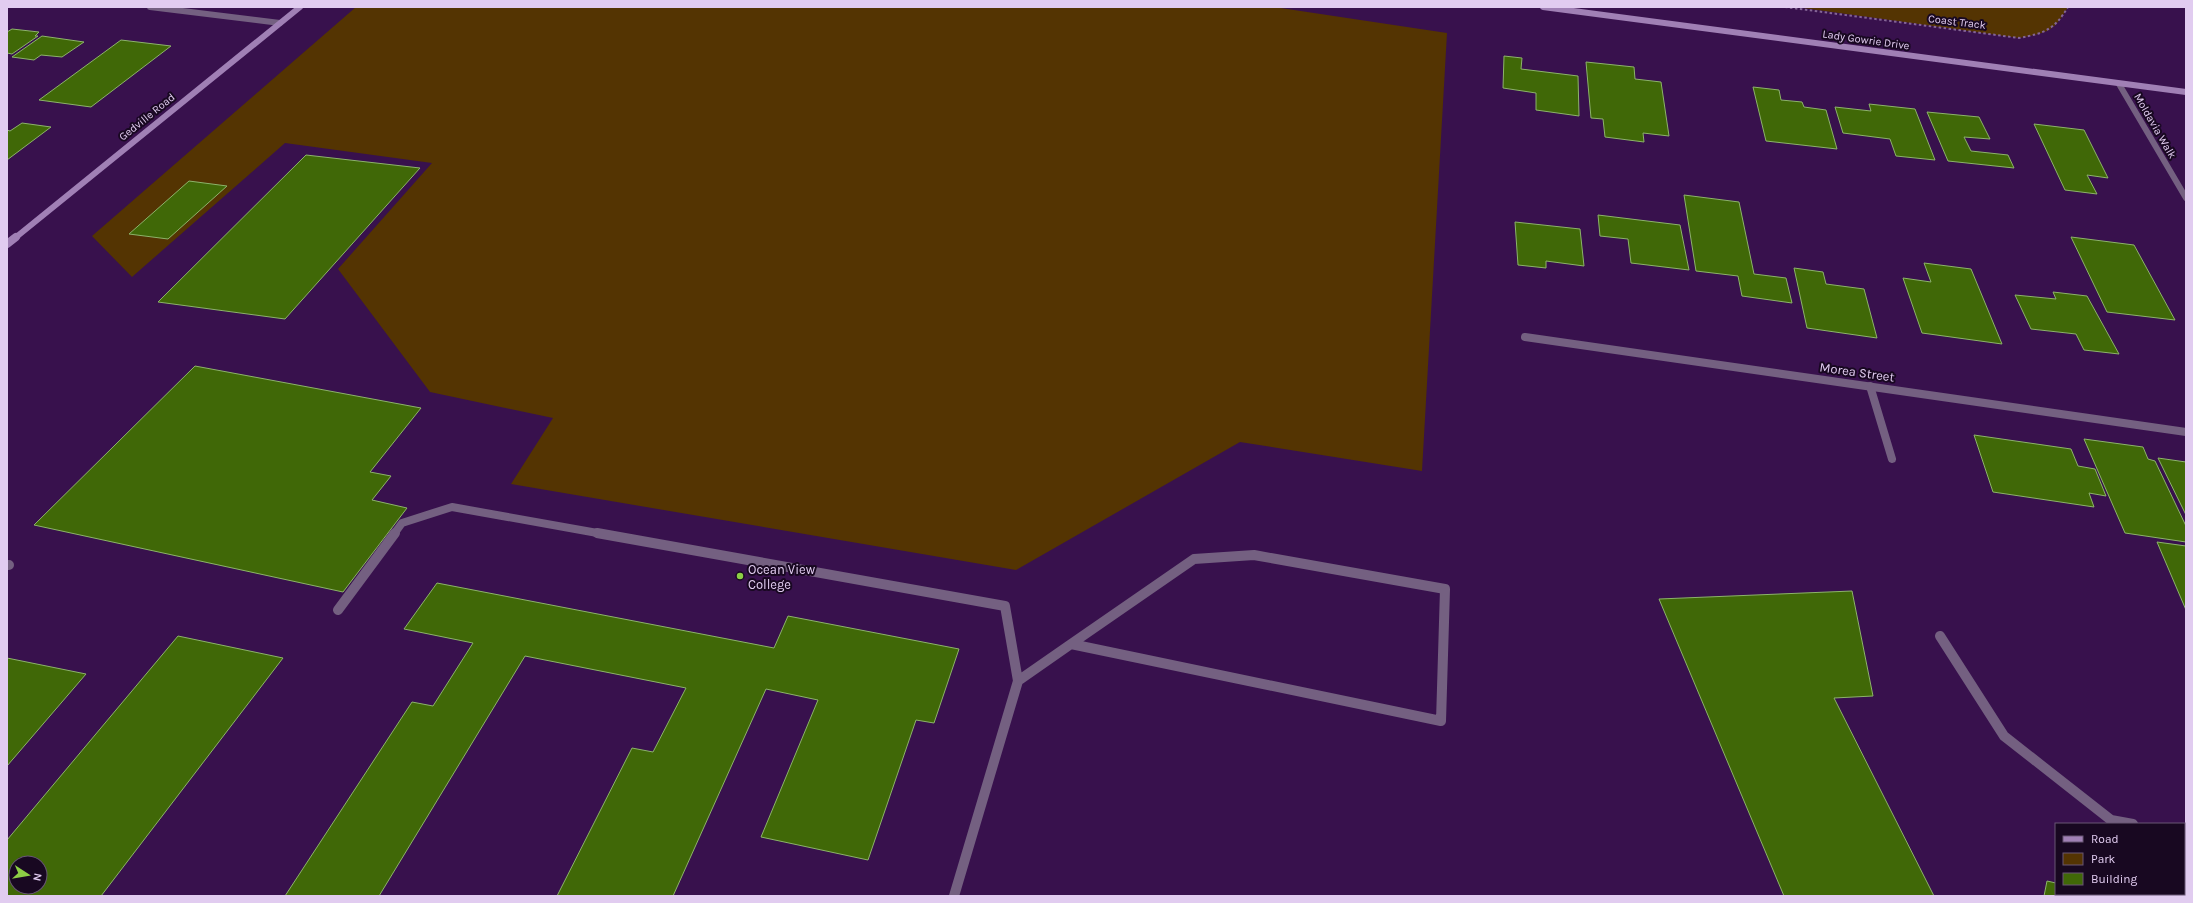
<svg xmlns="http://www.w3.org/2000/svg" width="2193" height="903" viewBox="0 0 2193 903" font-family="Karla,sans-serif">
<style>
.green{fill:#543402}
.building{fill:#406807;stroke:#8cb36a;fill-rule:evenodd}
.lines{fill:none;stroke-linecap:round;stroke-linejoin:round}
.path{stroke:#846596;stroke-width:2;stroke-dasharray:2.5 2.5;stroke-linecap:butt}
.lane-far1{stroke:#746081;stroke-width:8}
.lane{stroke:#746081;stroke-width:10}
.street-far1{stroke:#746081;stroke-width:6}
.street{stroke:#746081;stroke-width:8}
.secondary-far1{stroke:#a080b5;stroke-width:6}
.secondary{stroke:#a080b5;stroke-width:8}
.poi-dot{fill:#8cce45;stroke:#180821;stroke-width:1.5}
.labels{text-anchor:middle;dominant-baseline:central;stroke-width:4;stroke-linejoin:round;paint-order:stroke}
.far-street-label{font-size:11px;fill:#e1ccf0;stroke:#180821}
.street-label{font-size:13px;fill:#e1ccf0;stroke:#180821}
.poi-label{font-size:13px;fill:#e1ccf0;stroke:#180821;text-anchor:start}
</style>
<rect width="100%" height="100%" fill="#38114d"/>
<!-- green -->
<path class="green" d="M356,7H1274L1447,33L1422,471L1240,442L1016,570L511,484L553,418L430,392L338,269L432,163L285,143L132,277L92,236Z
M1796,7H2068C2053,33 2048,32 2019,38Z"/>
<!-- building -->
<path class="building" d="M12,29L39,32L35,36H38L12,54L7,53V32Z
M42,36L84,42L62,57L41,55L34,60L12,57Z
M121,40L171,46L91,107L39,100Z
M1504,56L1522,58L1521,69L1578,76L1579,116L1536,110V93L1503,88Z
M1586,62L1634,67L1635,79L1661,82L1669,136L1643,133L1644,142L1605,137L1603,119L1591,118Z
M1753,87L1779,90L1781,100L1802,102L1804,107L1826,110L1837,149L1766,141Z
M1869,104L1915,109L1935,160L1896,156L1890,139L1843,133L1835,107L1871,111Z
M1927,112L1979,117L1990,139L1964,137L1971,151L2008,155L2014,168L1948,161Z
M22,123L51,127L7,160V130L10,131Z
M2034,124L2084,130L2108,178L2087,175L2097,194L2065,190Z
M306,155L420,168L285,319L158,302Z
M189,181L227,186L168,239L129,234Z
M1684,195L1739,202L1754,274L1786,278L1792,303L1742,296L1738,276L1696,271Z
M1598,215L1680,225L1689,270L1631,263L1628,239L1600,236Z
M1515,222L1580,229L1584,266L1546,261V268L1518,265Z
M2071,237L2134,245L2175,320L2107,312Z
M1924,263L1971,269L2002,344L1922,333L1903,278L1931,282Z
M1794,268L1823,272L1826,284L1864,289L1877,338L1807,328Z
M2053,292L2087,296L2119,354L2084,350L2076,334L2031,329L2015,295L2056,299Z
M195,366L421,408L370,472L391,476L372,500L407,508L343,592L34,525Z
M1974,435L2071,449L2078,466L2095,469L2106,496L2089,493L2094,507L1993,492Z
M2084,439L2143,447L2148,459L2155,461L2186,526V542L2125,533Z
M2158,458L2186,462V515Z
M2157,542L2186,546V610Z
M437,583L774,648L788,616L959,649L934,723L916,720L868,860L761,837L818,700L766,689L673,896H557L632,748L653,752L686,688L525,656L379,896H285L412,702L433,706L473,643L404,629Z
M1852,591L1873,696L1834,698L1934,896H1784L1659,599Z
M178,636L283,658L101,896H7V840ZM16,863H40V887H16Z
M7,658L86,674L7,766Z
M2047,881L2056,883V894H2184V885H2186V896H2044Z"/>
<g class="lines">
<!-- path -->
<path class="path" d="M1785,7L2019,38C2045,33 2054,30 2068,7"/>
<!-- lane-far1 -->
<path class="lane-far1" d="M1870,386L1892,459
M394,534L402,523L452,507L603,534"/>
<!-- lane -->
<path class="lane" d="M597,533L1005,606L1018,681L954,896
M1254,555L1445,589L1441,721L1071,644L1194,559Z
M7,565H9
M338,610L395,533
M1940,636L2004,736L2111,820L2133,824
M1018,681L1071,644
M2184,834L2186,835"/>
<!-- street-far1 -->
<path class="street-far1" d="M150,7L280,23
M2119,84L2186,198"/>
<!-- street -->
<path class="street" d="M1525,337L2186,432"/>
<!-- secondary-far1 -->
<path class="secondary-far1" d="M1543,7L2186,92
M15,238L300,7"/>
<!-- secondary -->
<path class="secondary" d="M7,244L16,237"/>
</g>
<!-- markers -->
<circle class="poi-dot" cx="740" cy="576" r="4"/>
<g class="labels">
<!-- far-street labels -->
<g class="far-street-label">
<text transform="translate(1957 22) rotate(7)">Coast Track</text>
<text transform="translate(1866 40) rotate(8)">Lady Gowrie Drive</text>
<text transform="translate(147 117) rotate(-39)">Gedville Road</text>
<text transform="translate(2155 126) rotate(60)">Moldavia Walk</text>
</g>
<!-- street labels -->
<g class="street-label">
<text transform="translate(1857 372) rotate(8)">Morea Street</text>
</g>
<!-- poi labels -->
<g class="poi-label">
<text x="748" y="569">Ocean View<tspan x="748" dy="15">College</tspan></text>
</g>
</g>
<!-- border -->
<rect width="2193" height="903" fill="none" stroke="#e1ccf0" stroke-width="16"/>
<!-- legend -->
<rect x="2055" y="823" width="130" height="72" fill="#180821" stroke="#685674"/>
<rect x="2063" y="836" width="20" height="6" fill="#a080b5" stroke="#685674"/>
<text x="2091" y="843" font-size="12" fill="#e1ccf0">Road</text>
<rect x="2063" y="853" width="20" height="12" fill="#543402" stroke="#685674"/>
<text x="2091" y="863" font-size="12" fill="#e1ccf0">Park</text>
<rect x="2063" y="873" width="20" height="12" fill="#406807" stroke="#685674"/>
<text x="2091" y="883" font-size="12" fill="#e1ccf0">Building</text>
<!-- north arrow -->
<g transform="translate(28 875) rotate(102)"><circle r="19" fill="#180821" stroke="#685674"/>
<path d="M0-3L7 15L0 10L-7 15Z" fill="#8cce45"/>
<text y="-6" font-size="11" font-weight="bold" text-anchor="middle" fill="#e1ccf0">N</text>
</g>
</svg>
